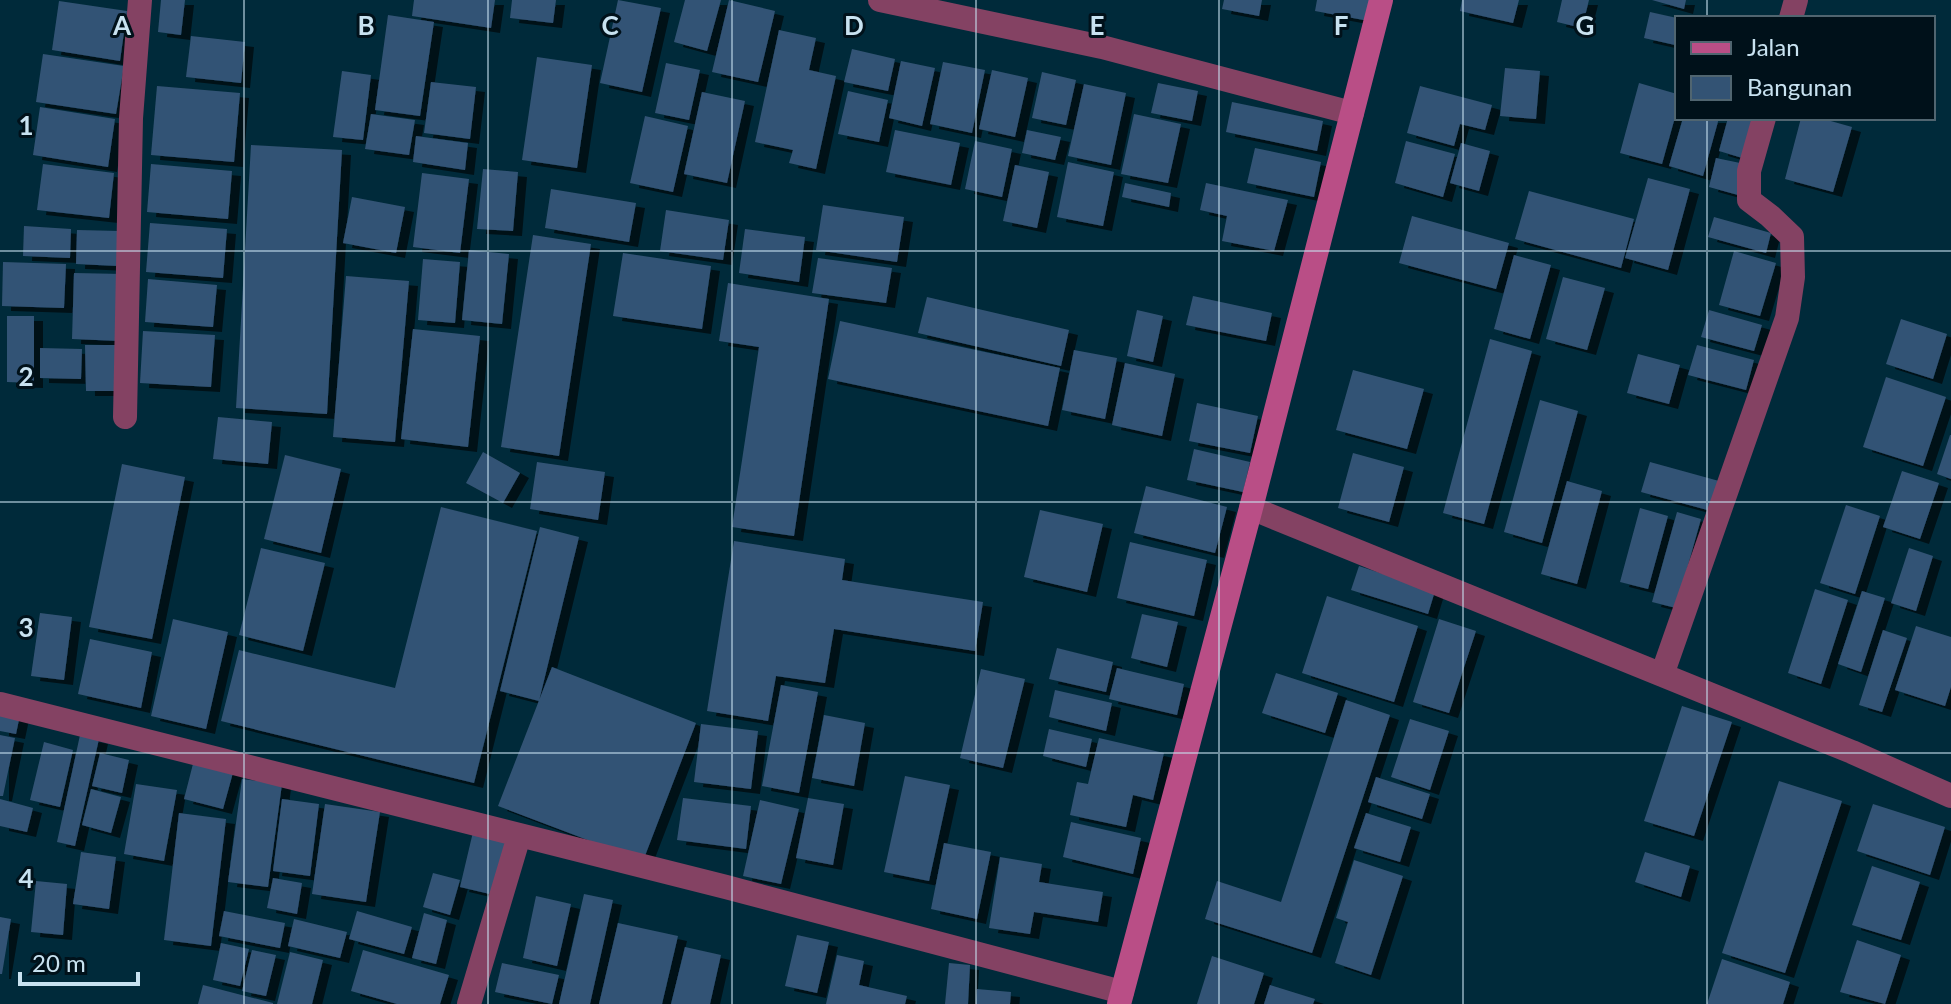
<svg xmlns="http://www.w3.org/2000/svg" width="1951" height="1004" viewBox="0 0 1951 1004" font-family="Lato,sans-serif">
<style>
.building{fill:#335374;filter:url(#shadow)}
.lines{fill:none;stroke-linecap:round;stroke-linejoin:round}
.street{stroke:#844263;stroke-width:24}
.secondary{stroke:#b94e86;stroke-width:24}
.grid{fill:none;stroke:#c8e2f0;stroke-width:2;stroke-opacity:0.55}
.grid-label{font-size:26px;text-anchor:middle;font-weight:bold;fill:#c8e2f0;stroke:#00111a;stroke-width:6;stroke-linejoin:round;paint-order:stroke}
</style>
<defs>
<filter id="shadow"><feDropShadow dx="9" dy="5" stdDeviation="0" flood-color="#0009"/></filter>
</defs>
<rect width="100%" height="100%" fill="#002a3a"/>
<!-- building -->
<path class="building" d="M161,0H185L181,35L158,32Z
M414,0H495L491,28L412,16Z
M512,0H556L553,23L510,18Z
M618,0L661,8L642,92L600,83Z
M685,0H721L707,51L674,42Z
M729,0L775,11L758,82L712,72Z
M1224,0H1262L1259,16L1222,9Z
M1317,0H1373L1369,21L1315,11Z
M1462,0H1519L1513,23L1460,11Z
M1562,0H1589L1582,28L1557,22Z
M1652,0H1686L1684,9Z
M59,1L127,11L120,61L52,50Z
M1650,12L1677,18L1675,45L1644,38Z
M388,15L434,22L420,116L375,110Z
M779,30L816,38L809,70L836,76L816,169L789,163L793,150L755,142Z
M191,36L245,42L241,83L186,77Z
M852,49L895,59L888,91L844,82Z
M43,54L124,66L116,114L36,102Z
M537,57L592,65L577,168L522,160Z
M901,61L935,68L922,126L889,118Z
M943,62L985,70L972,133L930,124Z
M666,63L700,70L689,120L655,113Z
M1505,68L1540,71L1536,119L1500,116Z
M992,70L1028,78L1015,137L979,129Z
M342,71L371,75L363,140L333,137Z
M1042,72L1076,80L1066,125L1032,118Z
M431,82L476,87L470,139L424,133Z
M1158,83L1198,91L1192,121L1151,113Z
M1639,83L1677,94V110L1662,164L1620,153Z
M1084,84L1126,93L1111,165L1068,156Z
M157,86L240,93L234,162L151,155Z
M1420,86L1492,105L1485,130L1460,124L1454,146L1407,133Z
M848,91L888,100L879,142L838,134Z
M702,92L745,101L727,183L684,174Z
M1232,102L1323,121L1317,151L1226,132Z
M40,107L115,119L108,167L33,155Z
M371,114L415,120L409,155L365,149Z
M1134,114L1181,124L1168,183L1121,174Z
M645,116L688,126L673,192L630,183Z
M1683,118H1719L1703,176L1669,166Z
M1728,118H1761L1749,160L1719,151Z
M1801,118H1820L1852,127L1833,192L1785,179Z
M895,130L960,143L951,185L886,172Z
M1027,130L1061,137L1055,160L1022,153Z
M416,136L468,143L465,170L413,162Z
M975,141L1012,149L1002,197L965,189Z
M1406,141L1455,154L1443,197L1395,183Z
M1461,143L1490,151L1479,191L1450,183Z
M251,145L342,150L327,414L236,408Z
M1255,148L1321,162L1314,197L1247,183Z
M1716,158L1745,164L1738,195L1709,187Z
M1068,162L1114,172L1103,226L1057,217Z
M43,164L114,173L109,218L37,210Z
M151,164L232,171L228,219L147,212Z
M1015,165L1049,172L1037,228L1003,221Z
M483,169L518,172L513,231L477,229Z
M422,173L469,179L460,253L413,247Z
M1648,178L1690,189L1668,270L1625,258Z
M1125,183L1171,193L1169,207L1122,197Z
M1206,183L1288,200L1274,251L1222,241L1227,216L1200,210Z
M551,189L636,203L629,242L545,228Z
M1529,191L1634,219L1621,268L1515,239Z
M352,197L405,207L396,253L343,243Z
M823,205L904,217L897,262L816,250Z
M666,210L729,220L723,260L660,251Z
M1412,216L1509,243L1496,289L1399,263Z
M1714,217L1771,233L1766,253L1708,237Z
M150,223L227,229L223,278L146,272Z
M24,226L71,229L70,258L23,256Z
M745,229L805,237L799,282L739,273Z
M77,230L120,231L118,266L76,264Z
M533,235L591,244L559,456L501,447Z
M469,250L509,254L502,324L462,320Z
M1734,251L1776,263L1760,316L1719,305Z
M623,253L711,266L702,329L613,316Z
M1514,255L1551,265L1530,339L1494,329Z
M818,258L892,268L886,303L812,293Z
M423,259L460,262L455,323L418,320Z
M3,262L66,264L64,308L2,306Z
M74,273L123,274L120,341L72,339Z
M346,276L409,281L395,442L333,437Z
M1563,277L1605,288L1587,350L1546,339Z
M148,279L217,285L213,327L145,322Z
M728,283L829,299L794,536L732,527L759,347L719,341Z
M1193,296L1272,313L1266,341L1186,325Z
M927,297L1069,330L1061,366L918,333Z
M1137,310L1163,316L1153,362L1127,356Z
M1709,310L1762,325L1754,351L1701,337Z
M7,316H34V383L7,382Z
M1901,319L1947,334L1933,379L1886,364Z
M840,321L1060,368L1048,426L828,379Z
M413,329L480,336L468,447L401,439Z
M143,331L215,335L211,387L140,383Z
M1490,339L1532,351L1484,524L1443,513Z
M85,345H116V391H86Z
M1697,345L1754,360L1746,390L1688,375Z
M40,348L82,349L81,379L40,378Z
M1074,350L1117,358L1105,419L1062,410Z
M1638,354L1680,365L1669,404L1627,393Z
M1125,363L1175,374L1162,436L1112,425Z
M1353,370L1424,389L1407,449L1336,430Z
M1886,377L1946,397L1923,466L1863,447Z
M1540,400L1578,411L1542,543L1504,532Z
M1197,403L1258,416L1250,453L1189,441Z
M218,417L272,422L268,464L213,459Z
M1950,435H1951V479L1937,474Z
M1194,449L1250,462L1243,492L1187,480Z
M483,452L520,473L503,503L466,483Z
M1353,453L1404,467L1389,522L1338,508Z
M285,455L341,469L321,553L264,539Z
M537,462L605,472L598,520L530,509Z
M1650,462L1719,481L1711,511L1641,492Z
M122,464L185,477L152,639L89,627Z
M1902,471L1939,483L1920,539L1883,527Z
M1567,481L1602,491L1577,584L1541,574Z
M1146,486L1227,507L1215,553L1134,533Z
M1846,505L1880,516L1855,594L1820,583Z
M441,507L537,531L474,783L221,721L239,650L395,688Z
M1640,508L1668,516L1648,589L1620,582Z
M1040,510L1103,524L1087,592L1024,577Z
M1677,512L1701,519L1676,608L1652,602Z
M540,527L579,537L539,701L500,691Z
M734,541L845,559L842,580L983,602L975,651L834,629L825,683L776,676L768,721L707,711Z
M1130,542L1207,560L1194,616L1117,598Z
M261,548L325,563L303,651L239,635Z
M1909,548L1933,556L1916,611L1891,603Z
M1359,566L1435,591L1428,614L1351,590Z
M1815,589L1848,600L1821,684L1788,673Z
M1862,591L1885,598L1861,672L1838,664Z
M1327,596L1418,626L1394,702L1302,673Z
M40,613L72,617L64,680L31,676Z
M1142,614L1178,622L1167,667L1131,658Z
M173,619L228,632L206,729L151,716Z
M1439,619L1476,631L1449,713L1413,702Z
M1916,626L1951,637V687L1945,706L1895,690Z
M1883,630L1907,638L1882,712L1859,705Z
M90,639L152,652L141,708L78,694Z
M1057,648L1113,662L1106,692L1049,679Z
M552,667L696,723L643,861L498,806Z
M1117,668L1184,684L1177,715L1109,699Z
M981,669L1025,679L1003,768L960,758Z
M1276,673L1338,693L1325,733L1262,713Z
M781,685L818,692L799,793L762,786Z
M1055,690L1112,703L1106,731L1049,717Z
M1346,700L1390,715L1312,953L1205,919L1217,881L1281,902Z
M1682,706L1732,722L1694,836L1644,821Z
M0,711L20,715L16,734L0,731Z
M824,715L865,723L854,786L812,778Z
M1410,719L1449,731L1430,790L1391,777Z
M701,724L758,731L751,789L694,782Z
M1049,729L1092,739L1086,767L1043,756Z
M0,735L15,738L3,796H0Z
M80,735L99,739L75,846L57,842Z
M1099,738L1164,753L1153,800L1133,795L1126,827L1070,815L1077,782L1088,784Z
M44,742L73,750L60,807L30,800Z
M100,753L129,760L122,793L92,786Z
M194,760L234,769L223,809L184,799Z
M905,776L950,785L929,881L884,872Z
M1376,777L1430,794L1422,819L1368,802Z
M242,779L282,784L268,887L228,882Z
M1779,781L1842,801L1785,973L1722,953Z
M136,784L177,790L164,861L124,854Z
M91,789L121,797L111,833L82,825Z
M683,798L751,806L746,849L677,840Z
M808,798L844,804L833,865L796,858Z
M0,799L33,808L27,832L0,826Z
M282,799L319,804L310,876L273,871Z
M760,800L799,809L781,884L743,876Z
M325,804L380,812L366,902L312,894Z
M1873,804L1945,827L1930,875L1857,851Z
M179,813L226,819L211,946L164,940Z
M1366,813L1411,827L1400,862L1354,848Z
M1071,822L1141,838L1133,874L1063,857Z
M473,832L507,840L494,895L460,887Z
M944,843L991,852L977,919L931,909Z
M81,852L116,857L109,909L73,904Z
M1645,852L1690,866L1681,897L1635,882Z
M1000,857L1042,864L1039,882L1103,892L1098,922L1034,912L1030,934L989,928Z
M1354,860L1403,876L1371,975L1335,963L1348,922L1336,918Z
M1872,866L1920,882L1901,940L1852,925Z
M433,873L460,880L450,915L423,907Z
M273,878L302,883L297,914L267,908Z
M36,881L67,884L63,935L31,932Z
M584,894L613,900L590,1004H559Z
M536,896L571,904L557,966L523,958Z
M224,911L285,923L280,948L219,936Z
M357,911L412,927L404,954L349,939Z
M424,913L447,920L436,964L412,958Z
M0,917L11,919L2,974H0Z
M294,919L347,932L340,958L288,946Z
M618,923L678,936L662,1004H599Z
M797,935L829,942L817,993L785,986Z
M1857,940L1901,955L1885,1004L1840,992Z
M221,943L249,949L240,986L213,980Z
M685,947L721,955L710,1004H671Z
M252,950L276,955L266,996L242,991Z
M363,950L449,975L440,1004H397L351,991Z
M290,952L323,960L312,1004H277Z
M837,955L864,961L859,985L907,996L905,1004H826Z
M1212,956L1264,973L1254,1004H1197Z
M1722,959L1790,982L1783,1004H1707Z
M502,963L559,975L552,1004L495,992Z
M949,963L970,965L968,1004H945Z
M203,985L273,1003V1004H198Z
M1270,985L1315,999L1313,1004H1264Z
M977,989L1011,992L1010,1004H976Z"/>
<g class="lines">
<!-- street -->
<path class="street" d="M880,0L1102,47L1352,113
M1791,18L1796,0
M125,417L131,118L140,0
M1251,508L1852,752L1951,796
M1662,675L1787,318L1793,277L1792,237L1770,216L1749,200V171L1764,118
M0,704L726,887L1122,992
M469,1004L519,836"/>
<!-- secondary -->
<path class="secondary" d="M1119,1004L1251,508L1381,0"/>
</g>
<!-- grid -->
<path class="grid" d="M244,0V1004M488,0V1004M732,0V1004M976,0V1004M1219,0V1004M1463,0V1004M1707,0V18M1707,118V1004M0,251H1951M0,502H1951M0,753H1951"/>
<g class="grid-label">
<text x="122" y="35">A</text>
<text x="366" y="35">B</text>
<text x="610" y="35">C</text>
<text x="854" y="35">D</text>
<text x="1097" y="35">E</text>
<text x="1341" y="35">F</text>
<text x="1585" y="35">G</text>
<text x="26" y="135">1</text>
<text x="26" y="386">2</text>
<text x="26" y="637">3</text>
<text x="26" y="888">4</text>
</g>
<!-- legend -->
<rect x="1675" y="16" width="260" height="104" fill="#00111a" stroke="#506570" stroke-width="2"/>
<rect x="1691" y="42" width="40" height="12" fill="#b94e86" stroke="#506570" stroke-width="2"/>
<text x="1747" y="56" font-size="24" fill="#c8e2f0">Jalan</text>
<rect x="1691" y="76" width="40" height="24" fill="#335374" stroke="#506570" stroke-width="2"/>
<text x="1747" y="96" font-size="24" fill="#c8e2f0">Bangunan</text>
<!-- scale -->
<path d="M20 972v12h118v-12" fill="none" stroke="#c8e2f0" stroke-width="4"/>
<text x="32" y="972" font-size="24" fill="#c8e2f0" stroke="#00111a" stroke-width="6" paint-order="stroke">20 m</text>
</svg>
